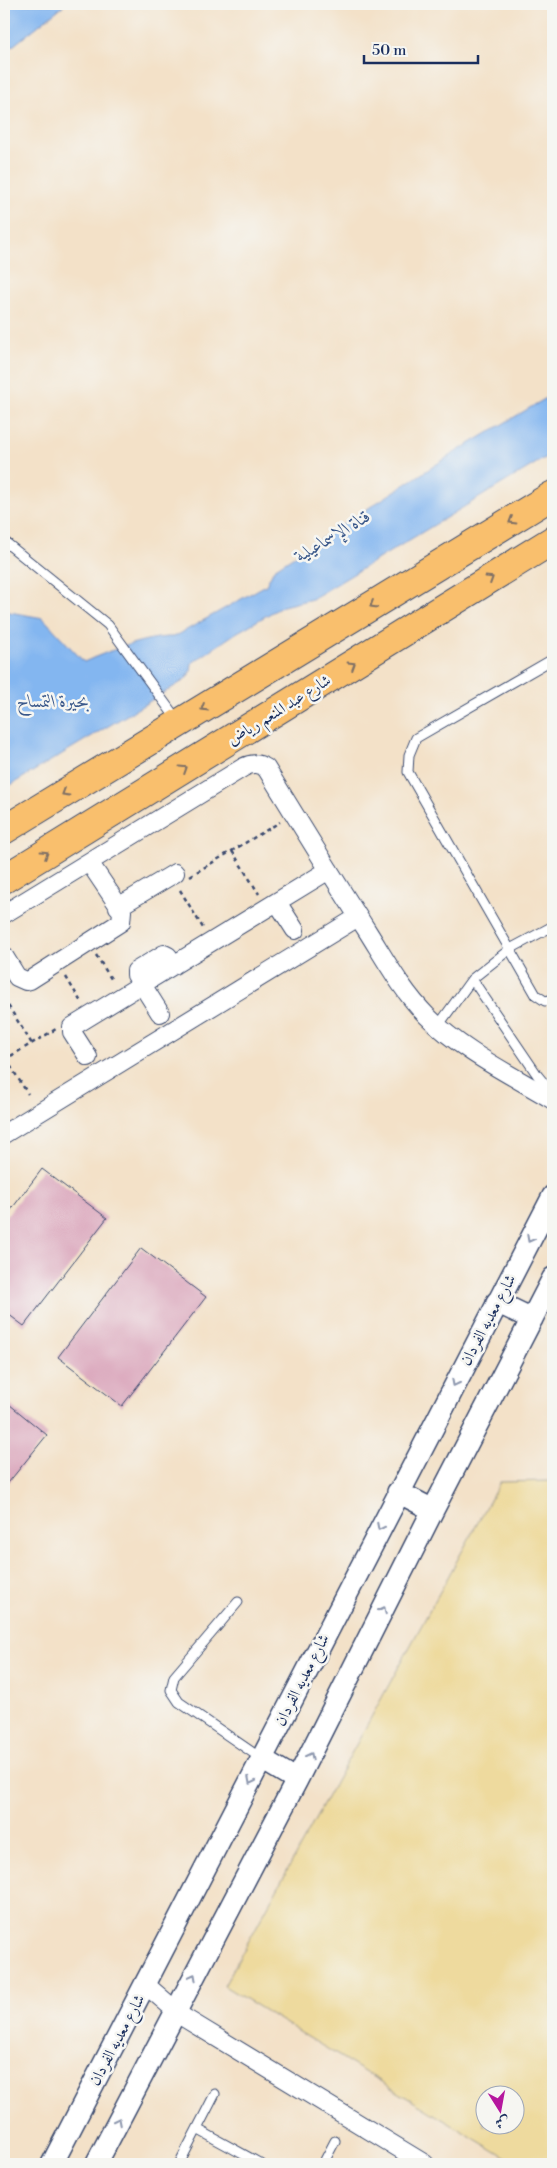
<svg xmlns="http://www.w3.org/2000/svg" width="557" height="2168" viewBox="0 0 557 2168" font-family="'Libre Bodoni',Amiri,serif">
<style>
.sand{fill:#eeda9e;stroke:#84847e;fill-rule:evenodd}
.water{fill:#83b6f0;stroke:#4f72a7}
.building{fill:#dba8bd}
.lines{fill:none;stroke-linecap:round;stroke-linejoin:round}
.service-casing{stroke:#3b4a6e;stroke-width:11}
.minor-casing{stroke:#3b4a6e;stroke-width:20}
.tertiary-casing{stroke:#3b4a6e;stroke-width:24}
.trunk-casing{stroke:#3b4a6e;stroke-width:30}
.path{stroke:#3b4a6e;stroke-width:2.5;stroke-dasharray:4 4;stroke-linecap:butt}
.service{stroke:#fff;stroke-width:9}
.minor{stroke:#fff;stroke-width:18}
.tertiary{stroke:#fff;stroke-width:21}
.trunk{stroke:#f9bf6d;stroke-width:28}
.oneway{stroke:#7f7065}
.oneway2{stroke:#8d97ae}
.labels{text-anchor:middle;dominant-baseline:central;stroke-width:5;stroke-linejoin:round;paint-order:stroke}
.street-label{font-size:16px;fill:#1b2f5e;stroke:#f6f6f2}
.water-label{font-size:18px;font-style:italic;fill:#3a588a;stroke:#f6f6f2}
</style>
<rect width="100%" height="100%" fill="#f6f6f2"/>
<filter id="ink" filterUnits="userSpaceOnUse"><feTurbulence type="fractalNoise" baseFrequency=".02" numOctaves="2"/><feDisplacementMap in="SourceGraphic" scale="10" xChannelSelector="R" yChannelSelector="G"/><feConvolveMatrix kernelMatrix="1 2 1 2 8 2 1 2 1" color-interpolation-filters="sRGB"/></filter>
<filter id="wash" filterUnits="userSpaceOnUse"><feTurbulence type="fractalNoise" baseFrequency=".0096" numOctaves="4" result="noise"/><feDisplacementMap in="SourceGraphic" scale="20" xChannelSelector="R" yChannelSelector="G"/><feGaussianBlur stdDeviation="1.12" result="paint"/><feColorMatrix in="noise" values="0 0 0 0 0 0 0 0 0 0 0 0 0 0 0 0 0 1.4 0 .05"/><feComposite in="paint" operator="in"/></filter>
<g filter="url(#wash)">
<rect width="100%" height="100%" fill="#f3e1c8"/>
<!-- sand -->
<path class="sand" d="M553,1481V2164H516L224,1986L500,1482ZM484,2096H514V2126H484Z"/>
<!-- water -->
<path class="water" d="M4,4H63L64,5L4,53Z
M553,394V453L312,599L283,606L236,633L192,663L191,671L185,680L4,789V611L43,618L84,662C108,651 148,636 174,637L266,585L274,569L454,453Z"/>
<g id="blocks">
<!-- building -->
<path class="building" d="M42,1169L107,1218L24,1326L4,1311V1219Z
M141,1248L206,1297L122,1406L58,1357Z
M4,1400L47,1435L4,1488Z"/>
</g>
</g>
<g filter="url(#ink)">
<use href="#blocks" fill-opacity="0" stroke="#3b4a6e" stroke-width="1"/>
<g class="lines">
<defs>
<path id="service" d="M4,541L108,625L178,721
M553,659L416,738L409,755L408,772L536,995L545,1001L553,999
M472,979L538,1076L553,1094
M438,1026L472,979L510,949L553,926
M238,1602L174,1677L171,1690L179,1702L262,1759
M197,2129L261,2164
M179,2164L215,2094
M323,2164L335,2141"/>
<path id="minor" d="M277,902L295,930
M118,907L175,873
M4,914L244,767C252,763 258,763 266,768C299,822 332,876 366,929C385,959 402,991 427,1016C463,1052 510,1074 553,1100
M4,956L17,977L26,981L30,980L121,922L122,911L89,862
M160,1013L136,975V971L164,954L168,956L174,965
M88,1057L72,1032V1027L329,870
M4,1134L358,917
M146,1985L183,2017L425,2164"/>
<path id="tertiary" d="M497,1302L532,1319
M398,1492L433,1510
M262,1759L297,1780
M52,2164L553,1196
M96,2164L297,1780L433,1510L553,1278"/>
<path id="trunk" d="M4,830L553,495
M4,879L553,540"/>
</defs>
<!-- service casing -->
<use href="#service" class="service-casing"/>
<!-- minor casing -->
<use href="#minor" class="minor-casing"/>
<!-- tertiary casing -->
<use href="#tertiary" class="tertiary-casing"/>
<!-- trunk casing -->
<use href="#trunk" class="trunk-casing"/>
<!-- path -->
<path class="path" d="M232,851L259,894
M190,876L280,822
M180,890L203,928
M96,955L113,982
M66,977L81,1002
M4,999L32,1044
M6,1059L28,1094
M4,1060L56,1029"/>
<!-- service -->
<use href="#service" class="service"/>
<!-- minor -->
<use href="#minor" class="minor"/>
<!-- tertiary -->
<use href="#tertiary" class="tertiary"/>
<!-- trunk -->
<use href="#trunk" class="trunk"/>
</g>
<!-- one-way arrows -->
<defs><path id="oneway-chevron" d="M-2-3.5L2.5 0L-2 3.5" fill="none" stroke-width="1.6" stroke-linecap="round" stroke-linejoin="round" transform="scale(1.25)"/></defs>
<g class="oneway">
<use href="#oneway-chevron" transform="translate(512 521) rotate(149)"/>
<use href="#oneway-chevron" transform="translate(490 579) rotate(-32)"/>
<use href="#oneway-chevron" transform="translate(373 605) rotate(149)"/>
<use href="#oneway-chevron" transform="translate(352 665) rotate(-32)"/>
<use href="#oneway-chevron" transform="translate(204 708) rotate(149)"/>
<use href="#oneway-chevron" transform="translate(184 769) rotate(-32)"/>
<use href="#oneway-chevron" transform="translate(65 793) rotate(149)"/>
<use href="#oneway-chevron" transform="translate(45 854) rotate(-32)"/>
</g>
<g class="oneway2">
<use href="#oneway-chevron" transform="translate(530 1239) rotate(118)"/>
<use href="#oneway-chevron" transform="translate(455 1383) rotate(117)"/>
<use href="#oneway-chevron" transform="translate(380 1527) rotate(117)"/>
<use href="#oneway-chevron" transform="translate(383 1610) rotate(-63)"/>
<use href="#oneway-chevron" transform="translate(310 1756) rotate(-63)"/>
<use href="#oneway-chevron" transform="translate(251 1781) rotate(117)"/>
<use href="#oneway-chevron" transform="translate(193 1977) rotate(-62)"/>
<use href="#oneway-chevron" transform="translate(118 2121) rotate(-63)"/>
</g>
</g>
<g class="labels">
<!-- street labels -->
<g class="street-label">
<text transform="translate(279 710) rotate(-32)">شارع عبد المنعم رياض</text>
<text transform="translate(488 1320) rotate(-62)">شارع معديه الفردان</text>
<text transform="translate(302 1680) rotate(-63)">شارع معديه الفردان</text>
<text transform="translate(117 2040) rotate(-62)">شارع معديه الفردان</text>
</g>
<!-- water labels -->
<g class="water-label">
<text transform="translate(333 536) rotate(-31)">قناة الإسماعيلية</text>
<text x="53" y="701">بحيرة التمساح</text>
</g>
</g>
<!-- margin -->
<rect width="557" height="2168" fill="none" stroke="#f6f6f2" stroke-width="20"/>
<!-- north arrow -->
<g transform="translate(500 2110) rotate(169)"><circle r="24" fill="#f6f6f2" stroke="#9ea6b7"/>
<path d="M0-4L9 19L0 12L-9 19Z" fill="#b5179e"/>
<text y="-8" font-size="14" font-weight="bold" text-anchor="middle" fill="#1b2f5e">ش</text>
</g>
<!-- scale -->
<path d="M364 55v8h114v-8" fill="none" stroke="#1b2f5e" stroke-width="2.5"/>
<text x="372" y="55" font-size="15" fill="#1b2f5e" stroke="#f6f6f2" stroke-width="4" paint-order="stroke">50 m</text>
</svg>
